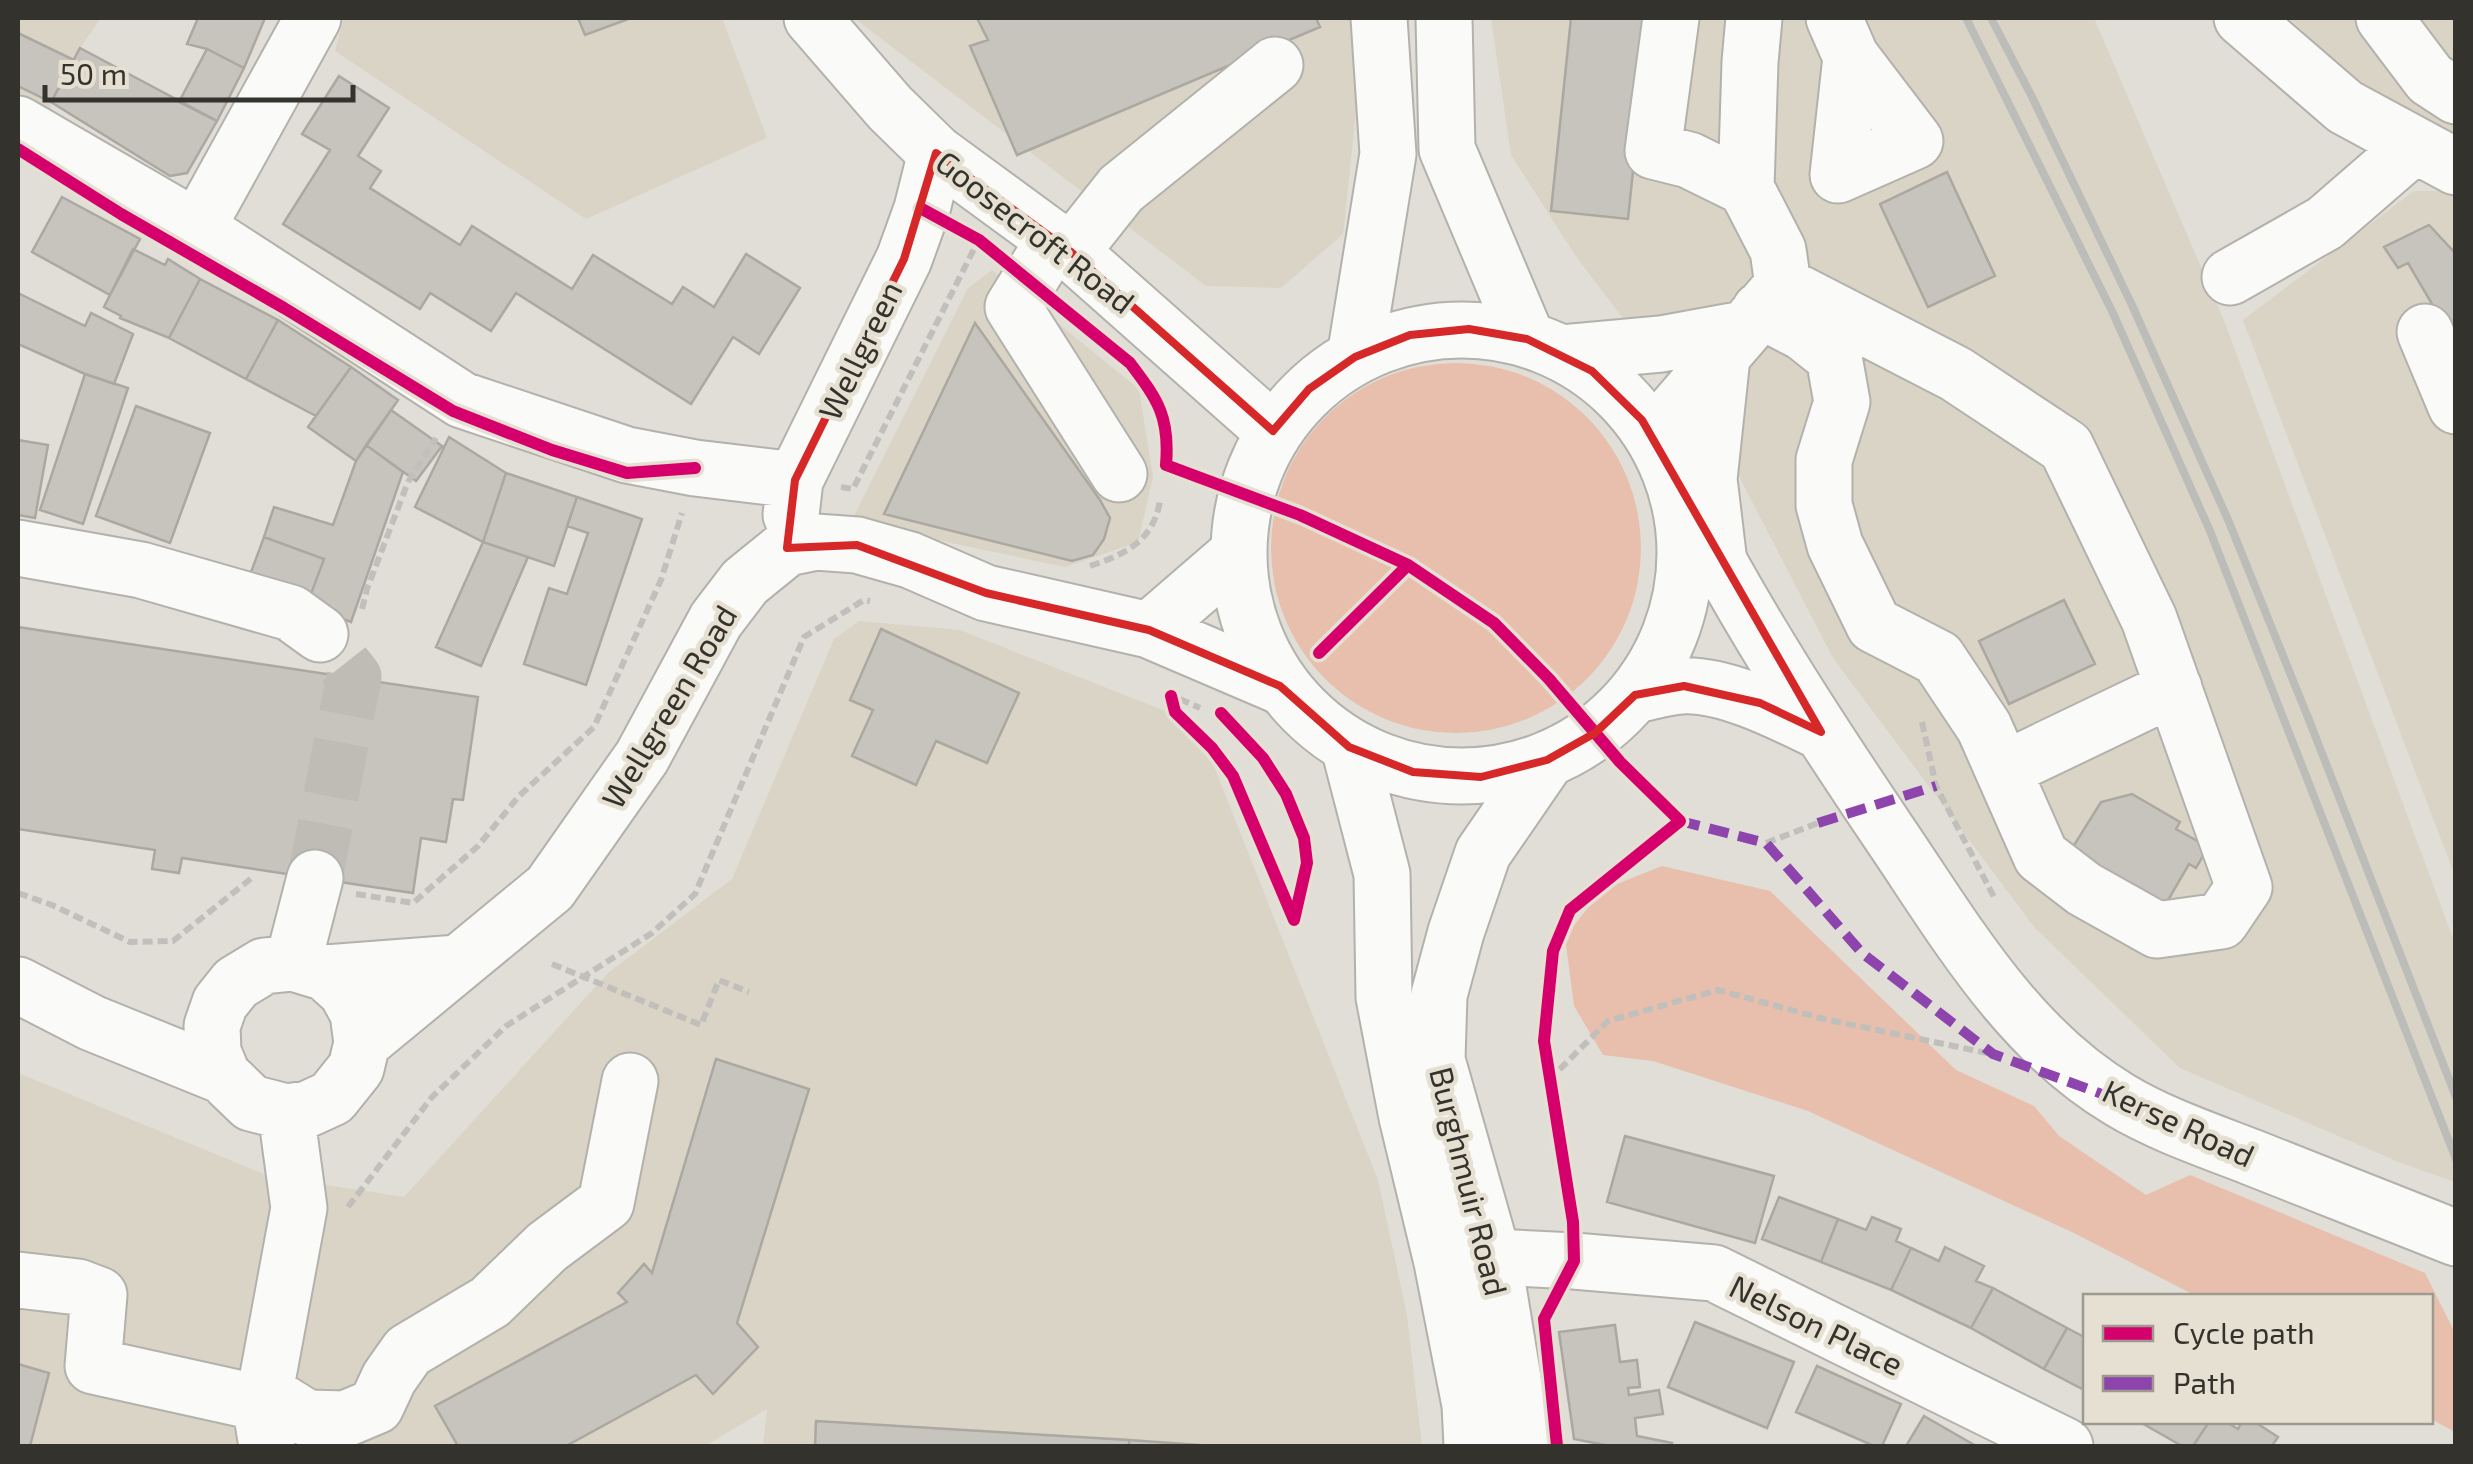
<svg xmlns="http://www.w3.org/2000/svg" width="2473" height="1464" viewBox="0 0 2473 1464" font-family="'Exo 2',sans-serif">
<style>
.built{fill:#d9d4c5}
.green{fill:#e7bfac}
.building{fill:#c7c4be;stroke:#aba8a2;stroke-width:2.5}
.lines{fill:none;stroke-linecap:round;stroke-linejoin:round}
.minor-tunnel{stroke:#bebcb4;stroke-width:55;stroke-dasharray:55 28;stroke-linecap:butt}
.minor-casing{stroke:#b3b1ab;stroke-width:59}
.major-casing{stroke:#b3b1ab;stroke-width:59}
.path{stroke:#c0bfbc;stroke-width:6;stroke-dasharray:10 5;stroke-linecap:butt}
.minor{stroke:#fafaf9;stroke-width:55}
.major{stroke:#fafaf9;stroke-width:55}
.rail{stroke:#bcbcb9;stroke-width:8}
.quiet{stroke:#8e44ad;stroke-width:10;stroke-dasharray:20 10;stroke-linecap:butt}
.cycleway-casing{stroke:#e5e0d1;stroke-width:19}
.cycleway{stroke:#d6006c;stroke-width:12}
.marked{fill:none;stroke:#d62828;stroke-width:8;stroke-linejoin:round}
.labels{text-anchor:middle;dominant-baseline:central;stroke-width:9;stroke-linejoin:round;paint-order:stroke}
.street-label{font-size:32px;fill:#34322c;stroke:#e5e0d1}
</style>
<rect width="100%" height="100%" fill="#e0ded6"/>
<!-- built -->
<path class="built" d="M18,18H101L80,48L51,102L50,125L18,106Z
M344,18H722L767,138L586,219L335,51Z
M854,18H1356V112L1343,234L1281,288L1206,286Z
M1491,18H2094L2225,323L2455,944V1182L2401,1163L2180,1068L2035,928L1833,658L1729,457L1577,258L1511,155Z
M2289,18H2455V139L2379,104Z
M2414,191H2455V876L2243,320Z
M992,270L1139,389L1153,477L1138,542L1065,567L851,522L968,288Z
M859,621L960,630L1165,711L1213,764L1378,1180L1407,1315L1422,1446H763L767,1409L705,1446H18V1073L269,1176L404,1197L608,973L732,879L834,639Z"/>
<!-- green -->
<path class="green" d="M1271 548a185 185 0 1 1 370 0a185 185 0 1 1-370 0Z
M1662,866L1770,891L1956,1070L2034,1106L2059,1136L2146,1195L2190,1175L2425,1273L2455,1333V1432L2431,1419L2430,1296H2196L2074,1233L1808,1111L1653,1061L1603,1055L1574,1006L1565,937L1602,890Z"/>
<!-- building -->
<path class="building" d="M198,18H265L244,68L207,49L187,44Z
M578,18H631L585,35Z
M977,18H1316L1320,27L1017,155L970,46L988,40Z
M1571,18H1649L1628,219L1551,211Z
M18,33L74,60L51,102L18,86Z
M80,48L217,121L187,173L170,176L51,102Z
M207,49L244,68L217,121L179,102Z
M339,76L389,108L358,156L381,171L370,188L460,245L472,226L572,289L593,255L672,304L683,287L714,307L746,254L800,288L759,354L733,337L691,404L516,293L491,331L430,293L420,309L283,224L330,150L302,134Z
M1947,172L1995,276L1928,307L1880,204Z
M62,197L140,239L110,295L32,252Z
M2429,225L2456,254V345L2408,263L2398,268L2384,247Z
M133,249L165,265L168,259L200,279L169,338L120,318L121,316L104,307Z
M200,279L278,320L246,379L169,338Z
M18,293L85,326L91,313L133,334L114,384L85,374L18,344Z
M278,320L351,367L316,416L246,379Z
M975,323L1100,500L1110,518L1104,539L1093,555L1072,561L884,514Z
M351,367L398,400L356,461L308,427Z
M85,374L128,388L83,524L40,510Z
M136,406L210,433L170,543L96,516Z
M391,410L442,446L416,481L366,445Z
M449,437L506,473L483,542L415,507Z
M18,440L48,445L35,518L18,515Z
M366,445L403,472L351,622L307,605L324,559L264,537L274,507L333,525L356,461Z
M506,473L577,497L554,566L483,542Z
M577,497L642,519L586,685L524,664L549,588L567,594L588,533L567,526Z
M264,537L324,559L307,605L247,583Z
M483,542L528,557L481,666L436,647Z
M2064,600L2095,664L2009,704L1979,641Z
M18,627L478,697L463,800L453,799L446,842L421,838L413,893L182,858L179,873L152,869L155,850L18,829Z
M881,629L1019,693L987,763L936,741L916,785L852,756L873,710L850,700Z
M2132,794L2180,822L2176,829L2208,847L2196,868L2189,864L2160,914L2066,858L2101,802Z
M716,1059L809,1089L737,1323L758,1347L713,1394L696,1375L566,1446H458L435,1406L627,1302L618,1293L644,1264L652,1273Z
M1625,1136L1774,1176L1755,1243L1607,1202Z
M1779,1197L1838,1219L1821,1262L1762,1239Z
M1872,1217L1901,1229L1896,1241L1911,1248L1891,1290L1821,1262L1838,1219L1866,1230Z
M1945,1247L1984,1266L1976,1281L1993,1288L1971,1328L1891,1290L1911,1248L1939,1261Z
M1993,1288L2067,1328L2044,1369L1971,1328Z
M1695,1322L1794,1362L1767,1428L1668,1387Z
M1615,1325L1620,1362L1637,1360L1640,1387L1628,1388L1629,1395L1659,1390L1663,1414L1635,1418L1637,1436L1672,1443L1671,1446H1610L1574,1439L1559,1332Z
M2067,1328L2086,1338V1391L2044,1369Z
M18,1364L49,1373L30,1446H18Z
M1817,1366L1901,1404L1882,1446H1874L1796,1412Z
M1924,1416L1976,1446H1906Z
M816,1421L1129,1440V1446H815Z
M2140,1422H2209L2193,1446H2182Z
M2209,1422H2226L2238,1429L2242,1422H2255L2278,1437L2272,1446H2193Z
M1129,1440L1213,1446H1129Z"/>
<g class="lines">
<!-- minor-tunnel -->
<path class="minor-tunnel" d="M315,878L354,677L320,634"/>
<defs>
<path id="minor" d="M1834,18L1851,57L1915,141L1838,175L1851,57
M2242,18L2345,107L2456,167
M2384,18L2430,79L2456,96
M18,124L197,228L462,400L627,455L695,468L795,480
M1746,188L1750,62L1754,18
M197,228L313,18
M1055,239L1013,307L1119,474
M1071,252L1121,189L1275,65
M2230,277L2325,223L2415,145
M1760,310L1804,333L1834,357L1842,402L1824,460V505L1835,545L1874,625L1938,658L1984,727L2041,856L2084,889L2157,930L2221,921L2244,887L2149,619L2066,447L1956,374L1783,285
M2425,332L2456,406
M1562,353L1661,344L1743,329
M1661,451L1664,423L1783,285L1778,250L1746,188L1689,160L1653,151L1671,18
M791,515L795,480L904,259L922,209L936,153
M18,548L141,570L291,613L320,634
M1719,563L1709,479L1722,357
M1149,630L1237,554
M2003,770L2174,688
M293,963L315,878
M18,985L92,1023L223,1076L251,1103L286,1112L308,1109L332,1098L356,1068L362,1043L358,1013L346,991L326,973
M362,1043L550,888L642,757L716,620L745,582L787,548L816,542L857,545L910,560L986,593L1149,630L1280,686
M223,1076L213,1052L212,1026L220,1003L236,983L264,966L293,963L326,973L458,963
M1493,1257L1574,1261L1714,1273L2065,1446
M18,1280L78,1287L99,1295L93,1366L260,1403
M265,1392L307,1418L345,1419L376,1406L389,1378L408,1351L490,1302L547,1247L606,1203L630,1081
M267,1446L260,1403L265,1392L299,1208L286,1112"/>
<path id="major" d="M812,18L890,108L936,153L1071,252L1273,431
M1444,18L1447,149L1527,339
M1239 553a223 223 0 1 1 446 0a223 223 0 1 1-446 0Z
M1355,357L1388,154L1379,18
M1688,504C1747,619 1817,726 1889,833C1955,930 2016,1038 2120,1100C2160,1124 2207,1140 2251,1157C2319,1184 2388,1211 2456,1238
M1635,695C1650,692 1666,687 1681,686C1724,683 1784,714 1821,732
M1349,747L1382,874L1384,997L1407,1117L1442,1262L1470,1405L1472,1446
M1524,1446L1493,1257L1437,1060L1439,995L1456,932L1483,853L1547,760"/>
</defs>
<!-- minor casing -->
<use href="#minor" class="minor-casing"/>
<!-- major casing -->
<use href="#major" class="major-casing"/>
<!-- path -->
<path class="path" d="M841,487L853,489L977,243
M1090,566C1126,554 1153,541 1160,501
M362,609L367,589L408,482L436,438
M1166,693L1200,708
M1922,722L1936,786L1995,899
M1766,843L1818,823
M18,893L52,905L130,942L173,941L253,877
M356,894L413,903L478,846L519,796L594,727L661,580L682,513
M552,964L701,1025L719,980L749,992
M1549,1080L1608,1021L1718,990L1824,1019L1987,1053
M348,1207L432,1097L506,1026L652,933L695,894L804,637L864,600L870,601"/>
<!-- minor -->
<use href="#minor" class="minor"/>
<!-- major -->
<use href="#major" class="major"/>
<!-- rail -->
<path class="rail" d="M1966,18L2112,311L2210,531L2456,1159
M1991,18L2032,97L2131,303L2229,522L2309,720L2456,1097"/>
<!-- quiet -->
<path class="quiet" d="M1680,821L1766,843L1862,953L1993,1054L2121,1101
M1818,823L1936,786"/>
<defs>
<path id="cycleway" d="M18,149L121,214L284,308L453,411L552,450L627,473L695,468
M922,209L979,240L1130,363C1158,400 1170,417 1166,465L1300,515L1408,565L1494,623L1549,679L1620,762L1680,821L1570,910L1553,951L1544,1041L1573,1222L1574,1261L1544,1319L1557,1446
M1319,653L1408,565
M1171,696L1175,712L1212,748L1233,776L1294,920L1307,863L1304,838L1286,794L1263,758L1221,713"/>
</defs>
<!-- cycleway casing -->
<use href="#cycleway" class="cycleway-casing"/>
<!-- cycleway -->
<use href="#cycleway" class="cycleway"/>
</g>
<!-- marked area -->
<path class="marked" d="M936,153L1071,252L1273,431L1309,389L1355,357L1410,335L1469,329L1527,339L1592,371L1642,420L1821,732L1760,703L1684,686L1635,695L1595,733L1547,760L1481,777L1413,772L1349,747L1280,686L1149,630L986,593L857,545L787,548L795,480L904,259Z"/>
<g class="labels">
<!-- street labels -->
<g class="street-label">
<text transform="translate(1036 231) rotate(38)">Goosecroft Road</text>
<text transform="translate(859 350) rotate(-64)">Wellgreen</text>
<text transform="translate(668 706) rotate(-59)">Wellgreen Road</text>
<text transform="translate(2179 1122) rotate(25)">Kerse Road</text>
<text transform="translate(1470 1181) rotate(76)">Burghmuir Road</text>
<text transform="translate(1817 1324) rotate(26)">Nelson Place</text>
</g>
</g>
<!-- border -->
<rect width="2473" height="1464" fill="none" stroke="#34322c" stroke-width="40"/>
<!-- legend -->
<rect x="2083" y="1294" width="350" height="130" fill="#e5e0d1" stroke="#9e9a8f" stroke-width="2.5"/>
<rect x="2103" y="1326" width="50" height="15" fill="#d6006c" stroke="#9e9a8f" stroke-width="2.5"/>
<text x="2173" y="1344" font-size="30" fill="#34322c">Cycle path</text>
<rect x="2103" y="1376" width="50" height="15" fill="#8e44ad" stroke="#9e9a8f" stroke-width="2.5"/>
<text x="2173" y="1394" font-size="30" fill="#34322c">Path</text>
<!-- scale -->
<path d="M45 85v15h308v-15" fill="none" stroke="#34322c" stroke-width="5"/>
<text x="60" y="85" font-size="30" fill="#34322c" stroke="#e5e0d1" stroke-width="8" paint-order="stroke">50 m</text>
</svg>
